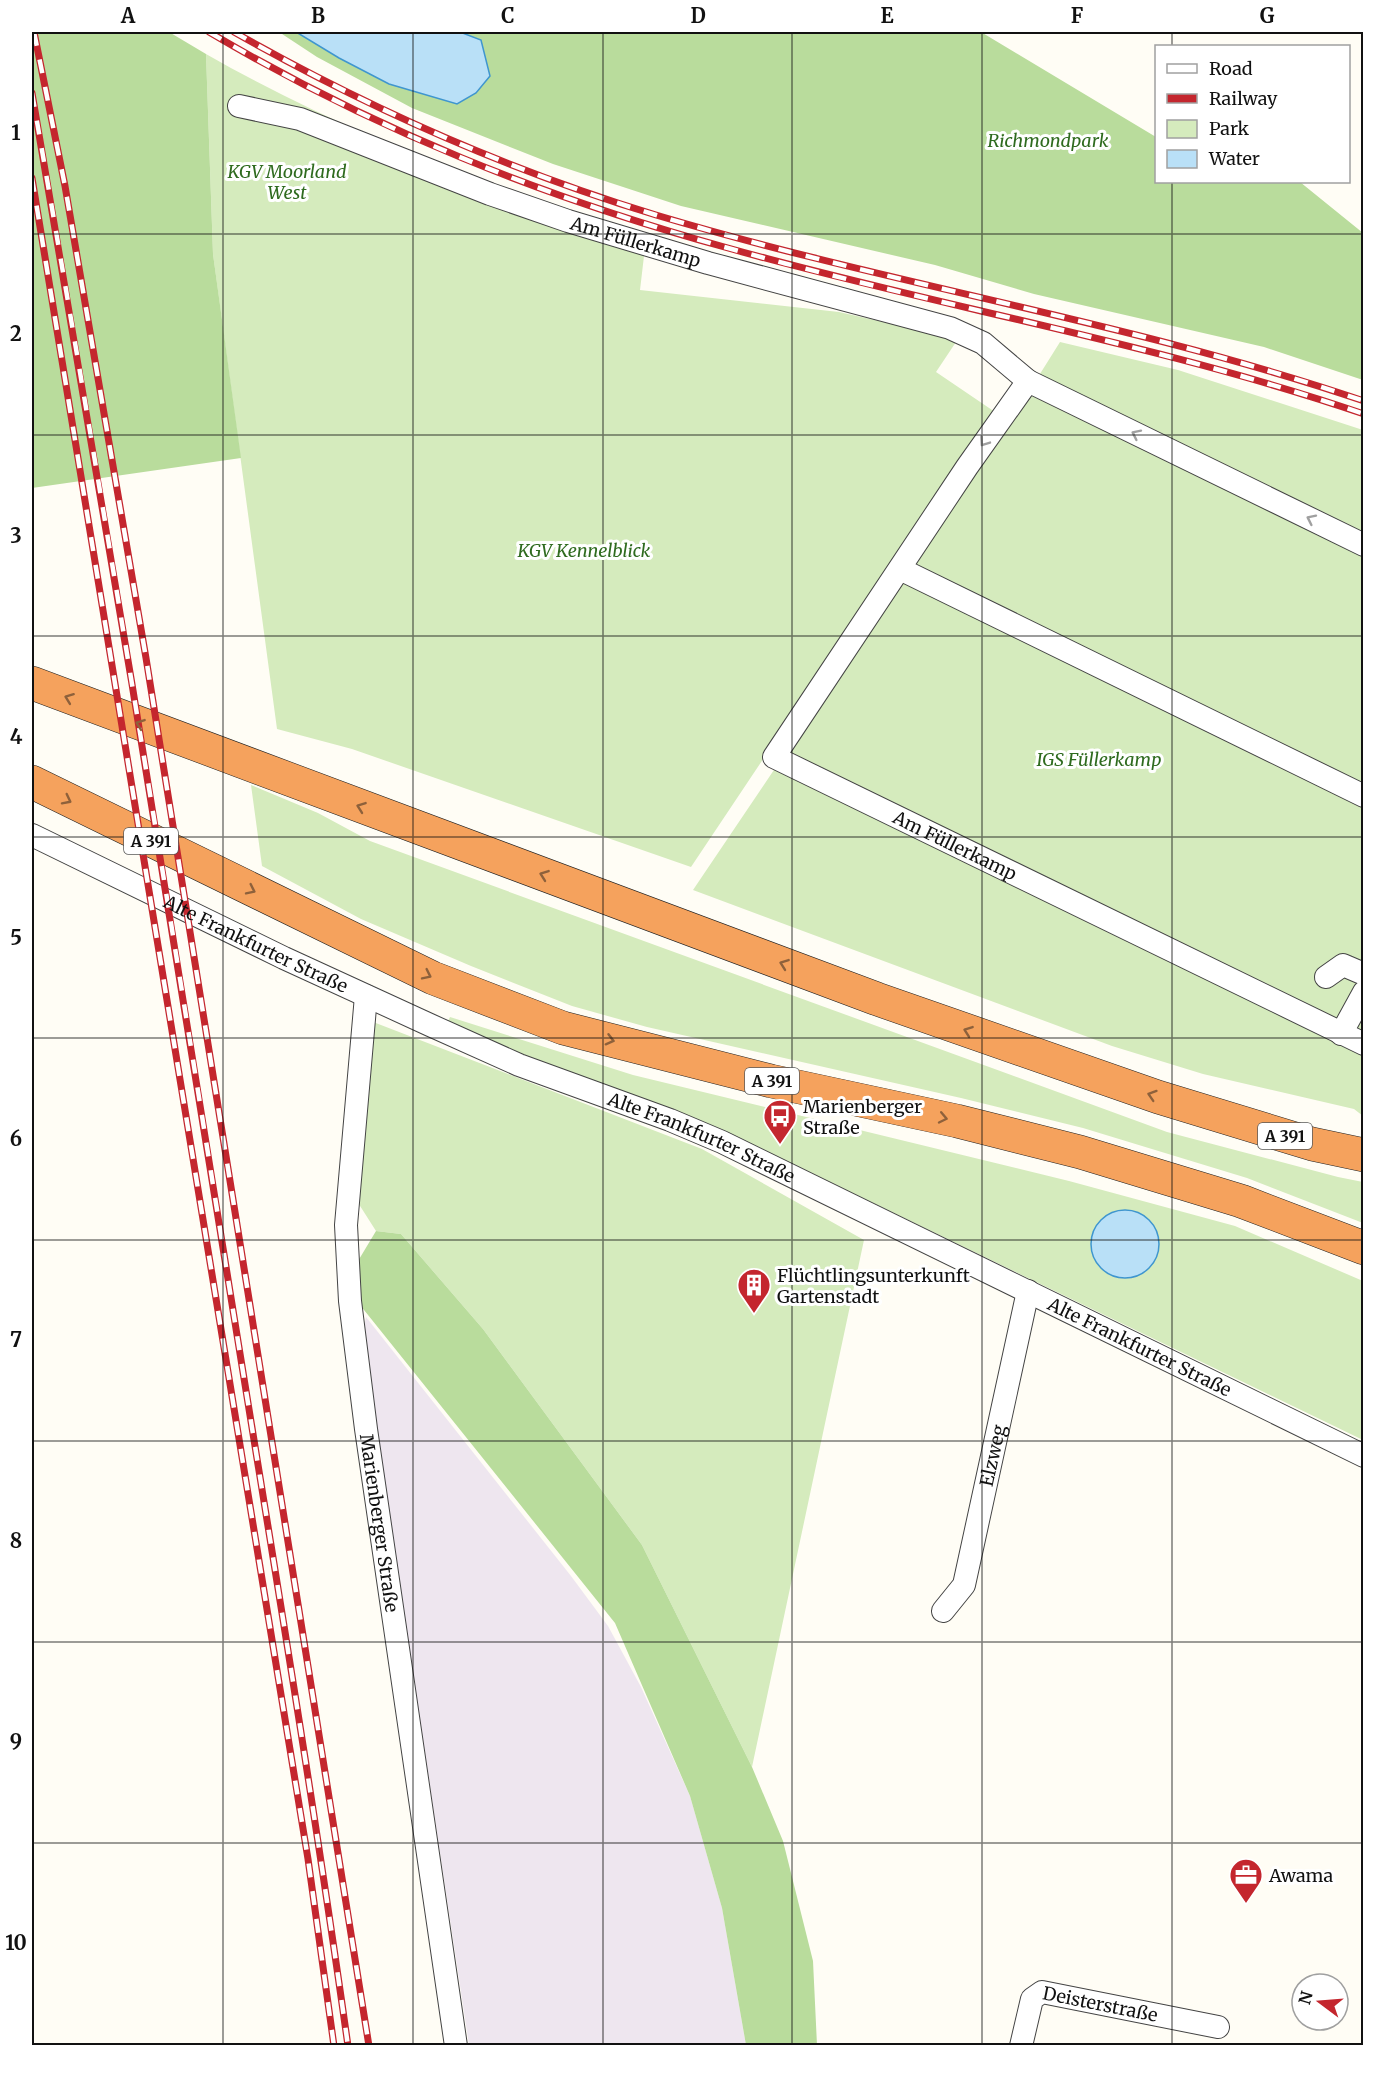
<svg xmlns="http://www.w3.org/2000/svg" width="1395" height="2077" viewBox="0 0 1395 2077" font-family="Merriweather,serif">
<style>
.industrial{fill:#eee6ef}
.green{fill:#d5ebbd}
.forest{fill:#b9dc9c}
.water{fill:#b9e0f7;stroke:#3f96cf;stroke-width:1.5}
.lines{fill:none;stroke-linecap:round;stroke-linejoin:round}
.minor-casing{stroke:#444;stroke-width:24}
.highway-casing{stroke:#222;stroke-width:34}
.minor{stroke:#fff;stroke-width:22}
.highway{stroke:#f5a25d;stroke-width:33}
.rail-casing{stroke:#c4262e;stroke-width:7}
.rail{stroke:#fff;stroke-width:4.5;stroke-dasharray:14;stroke-linecap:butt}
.oneway{stroke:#a0a0a0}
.oneway2{stroke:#8e613b}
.grid{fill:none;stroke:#111;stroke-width:1.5;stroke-opacity:0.55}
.labels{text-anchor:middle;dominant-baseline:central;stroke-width:6;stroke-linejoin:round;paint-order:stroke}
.shield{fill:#fff;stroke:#585858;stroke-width:1.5}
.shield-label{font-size:16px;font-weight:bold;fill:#111}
.park-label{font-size:18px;font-style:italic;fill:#2f6b1f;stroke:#fff}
.street-label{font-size:18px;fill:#111;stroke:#fff}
.poi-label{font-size:18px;fill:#111;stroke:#fff;text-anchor:start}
.neatline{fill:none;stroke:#111;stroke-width:2}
.grid-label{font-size:20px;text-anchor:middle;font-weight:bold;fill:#111}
</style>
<rect width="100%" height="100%" fill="#fffdf5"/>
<!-- industrial -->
<path class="industrial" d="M366,1317L571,1576L608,1626L641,1687L690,1796L722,1908L746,2045H469L413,1674L363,1332Z"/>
<!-- green -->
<path class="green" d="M206,54C297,106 393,148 491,186C542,206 595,222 646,239L640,290L839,312L958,339L936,372L995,412L691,867L352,749L277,729L213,254Z
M1060,342L1178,370L1363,430V1116L1354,1109L1203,1074L1112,1046L693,890L1028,393Z
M251,785L318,813L370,841L1167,1132L1338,1177L1363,1182V1223L1247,1178L1083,1128L961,1098L647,1027L572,1006L471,966L361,919L262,866Z
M450,1017L633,1075L1069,1181L1235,1226L1363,1281V1440L718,1128L517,1053L448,1021Z
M368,1020L702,1149L864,1240L752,1767L642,1545L483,1329L401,1234L376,1231L355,1198Z"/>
<!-- forest -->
<path class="forest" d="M32,32H169L206,54L213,254L241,458L32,488Z
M279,32H981L1156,137V182H1300L1363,233V380L1264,347L1034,294L935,265L681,206L553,164L412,108L317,57Z
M376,1231L401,1234L483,1329L642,1545L752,1767L783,1841L813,1961L817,2045H746L722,1908L690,1796L615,1623L356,1300L355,1266Z"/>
<!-- water -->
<path class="water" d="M296,32H460L481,40L490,76L476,93L457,104L389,84L339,58Z
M1091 1244a34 34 0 1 1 68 0a34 34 0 1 1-68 0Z"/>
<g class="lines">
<defs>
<g id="minor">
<path id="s1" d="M239,106L300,119L490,194L568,221L708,263L950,328L983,343L1028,381"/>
<path id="s2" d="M1364,545L1028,381L967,467L774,757L1364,1044"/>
<path d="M900,569L1364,796"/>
<path id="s3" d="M32,835L284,958L430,1025L519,1065L670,1120L722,1142L1364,1456"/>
<path d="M1326,977L1343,965L1364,974"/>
<path id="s4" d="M366,996L346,1225L350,1301L366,1429L456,2046"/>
<path d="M1341,1034L1364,992"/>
<path id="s5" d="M943,1611L964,1585L1028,1291"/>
<path id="s6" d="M1021,2046L1032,1999L1042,1992L1218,2027"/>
</g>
<path id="highway" d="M32,683L877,999L1158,1097L1312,1144L1364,1155
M32,782L433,978L563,1028L771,1081L957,1121L1080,1152L1241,1201L1364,1248"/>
</defs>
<!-- minor casing -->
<use href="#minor" class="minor-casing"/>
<!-- highway casing -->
<use href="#highway" class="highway-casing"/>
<!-- minor -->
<use href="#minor" class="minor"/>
<!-- highway -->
<use href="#highway" class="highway"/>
<defs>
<path id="rail" d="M34,32L65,186L146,658L369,2046
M209,32C375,130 543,197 728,248C939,307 1156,343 1364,414
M234,32C368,108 508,170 656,215C890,285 1132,322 1364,401
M32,93C101,488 165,883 228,1279C269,1535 312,1789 348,2046
M32,178L308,1859L334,2046"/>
</defs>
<!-- rail casing -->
<use href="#rail" class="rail-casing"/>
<!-- rail -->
<use href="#rail" class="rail"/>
</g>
<!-- one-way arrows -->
<defs><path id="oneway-chevron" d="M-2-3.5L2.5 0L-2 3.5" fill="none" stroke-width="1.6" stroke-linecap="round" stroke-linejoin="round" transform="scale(1.5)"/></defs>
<g class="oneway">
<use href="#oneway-chevron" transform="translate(1136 434) rotate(-154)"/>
<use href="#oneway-chevron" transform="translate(984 442) rotate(125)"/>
<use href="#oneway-chevron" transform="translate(1311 519) rotate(-154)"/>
</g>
<g class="oneway2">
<use href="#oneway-chevron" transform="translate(69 698) rotate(-159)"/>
<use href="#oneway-chevron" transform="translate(140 724) rotate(-160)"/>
<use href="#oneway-chevron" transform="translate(67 800) rotate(27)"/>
<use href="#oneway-chevron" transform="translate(361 807) rotate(-160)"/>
<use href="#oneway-chevron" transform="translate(544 875) rotate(-160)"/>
<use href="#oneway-chevron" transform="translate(251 890) rotate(26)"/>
<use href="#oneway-chevron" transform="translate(784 964) rotate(-160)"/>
<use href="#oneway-chevron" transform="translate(427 975) rotate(26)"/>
<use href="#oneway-chevron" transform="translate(968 1031) rotate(-160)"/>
<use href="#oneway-chevron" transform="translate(610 1040) rotate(15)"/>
<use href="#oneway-chevron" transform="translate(1152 1095) rotate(-162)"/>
<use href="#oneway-chevron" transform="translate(943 1118) rotate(12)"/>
</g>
<!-- grid -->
<path class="grid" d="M223,32V2046M413,32V2046M603,32V2046M792,32V2046M982,32V2046M1172,32V46M1172,182V2046M32,234H1364M32,435H1364M32,636H1364M32,837H1364M32,1038H1364M32,1240H1364M32,1441H1364M32,1642H1364M32,1843H1364"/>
<!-- icons -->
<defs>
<symbol id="bus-pin" viewBox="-11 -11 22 30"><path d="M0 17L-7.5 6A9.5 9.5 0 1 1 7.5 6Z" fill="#c4262e" stroke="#fff"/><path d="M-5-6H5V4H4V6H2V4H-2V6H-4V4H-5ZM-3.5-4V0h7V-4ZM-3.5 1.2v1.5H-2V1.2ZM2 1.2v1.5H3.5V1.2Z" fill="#fff"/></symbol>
<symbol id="building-pin" viewBox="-11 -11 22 30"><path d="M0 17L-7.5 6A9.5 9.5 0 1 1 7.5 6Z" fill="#c4262e" stroke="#fff"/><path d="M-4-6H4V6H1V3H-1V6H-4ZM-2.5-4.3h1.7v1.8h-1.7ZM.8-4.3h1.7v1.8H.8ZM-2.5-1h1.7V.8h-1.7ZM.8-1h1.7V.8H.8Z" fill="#fff"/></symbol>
<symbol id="office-pin" viewBox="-11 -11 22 30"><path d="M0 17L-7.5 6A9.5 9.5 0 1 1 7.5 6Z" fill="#c4262e" stroke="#fff"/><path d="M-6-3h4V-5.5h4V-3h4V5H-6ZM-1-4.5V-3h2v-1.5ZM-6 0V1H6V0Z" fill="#fff"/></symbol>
</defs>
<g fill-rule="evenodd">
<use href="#bus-pin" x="761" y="1097" width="38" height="52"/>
<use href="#building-pin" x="735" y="1266" width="38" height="52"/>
<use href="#office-pin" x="1227" y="1856" width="38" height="52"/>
</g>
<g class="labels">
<!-- shield labels -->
<g class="shield">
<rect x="124" y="828" width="54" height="26" rx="4.5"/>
<rect x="745" y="1068" width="54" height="26" rx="4.5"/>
<rect x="1258" y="1123" width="54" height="26" rx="4.5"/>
</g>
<g class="shield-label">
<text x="151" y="841">A 391</text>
<text x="772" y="1081">A 391</text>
<text x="1285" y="1136">A 391</text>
</g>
<!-- park labels -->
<g class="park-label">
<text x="1048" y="140">Richmondpark</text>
<text x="287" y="171">KGV Moorland<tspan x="287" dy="21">West</tspan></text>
<text x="584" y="550">KGV Kennelblick</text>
<text x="1099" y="759">IGS Füllerkamp</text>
</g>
<!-- street labels -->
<g class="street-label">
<text stroke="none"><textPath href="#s1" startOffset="420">Am Füllerkamp</textPath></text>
<text stroke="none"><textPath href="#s2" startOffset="1029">Am Füllerkamp</textPath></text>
<text stroke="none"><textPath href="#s3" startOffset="249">Alte Frankfurter Straße</textPath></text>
<text stroke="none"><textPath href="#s3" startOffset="735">Alte Frankfurter Straße</textPath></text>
<text stroke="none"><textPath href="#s3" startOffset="1221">Alte Frankfurter Straße</textPath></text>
<text stroke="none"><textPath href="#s5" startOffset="166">Elzweg</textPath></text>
<text stroke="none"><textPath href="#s4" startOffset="530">Marienberger Straße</textPath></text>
<text stroke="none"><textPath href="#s6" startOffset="120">Deisterstraße</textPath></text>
</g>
<!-- poi labels -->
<g class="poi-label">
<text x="803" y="1106">Marienberger<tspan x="803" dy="21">Straße</tspan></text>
<text x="777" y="1275">Flüchtlingsunterkunft<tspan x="777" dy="21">Gartenstadt</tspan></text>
<text x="1269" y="1875">Awama</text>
</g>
</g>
<!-- border -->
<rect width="1395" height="2077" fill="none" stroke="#ffffff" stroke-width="66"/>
<!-- legend -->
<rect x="1155" y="45" width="195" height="138" fill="#ffffff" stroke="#a0a0a0" stroke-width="1.5"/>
<rect x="1167" y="64" width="30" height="9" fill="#ffffff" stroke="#a0a0a0" stroke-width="1.5"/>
<text x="1209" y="75" font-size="18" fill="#111111">Road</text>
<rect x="1167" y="94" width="30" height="9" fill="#c4262e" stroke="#a0a0a0" stroke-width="1.5"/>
<text x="1209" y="105" font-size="18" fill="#111111">Railway</text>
<rect x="1167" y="120" width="30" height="18" fill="#d5ebbd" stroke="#a0a0a0" stroke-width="1.5"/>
<text x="1209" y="135" font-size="18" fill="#111111">Park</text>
<rect x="1167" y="150" width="30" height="18" fill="#b9e0f7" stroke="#a0a0a0" stroke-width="1.5"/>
<text x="1209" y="165" font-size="18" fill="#111111">Water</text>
<!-- north arrow -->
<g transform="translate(1320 2002) rotate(286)"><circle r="28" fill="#ffffff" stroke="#a0a0a0" stroke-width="1.5"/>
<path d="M0-4.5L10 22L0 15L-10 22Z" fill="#c4262e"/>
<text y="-9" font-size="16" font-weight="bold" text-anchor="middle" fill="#111111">N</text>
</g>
<rect x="33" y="33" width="1329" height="2011" class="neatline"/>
<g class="grid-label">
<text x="128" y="23">A</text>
<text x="318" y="23">B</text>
<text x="508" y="23">C</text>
<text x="698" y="23">D</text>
<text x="887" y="23">E</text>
<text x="1077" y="23">F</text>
<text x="1267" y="23">G</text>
<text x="16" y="140">1</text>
<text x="16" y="341">2</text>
<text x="16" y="543">3</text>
<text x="16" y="744">4</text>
<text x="16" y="945">5</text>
<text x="16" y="1146">6</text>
<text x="16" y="1347">7</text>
<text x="16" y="1548">8</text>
<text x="16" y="1749">9</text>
<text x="16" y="1950">10</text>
</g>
</svg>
